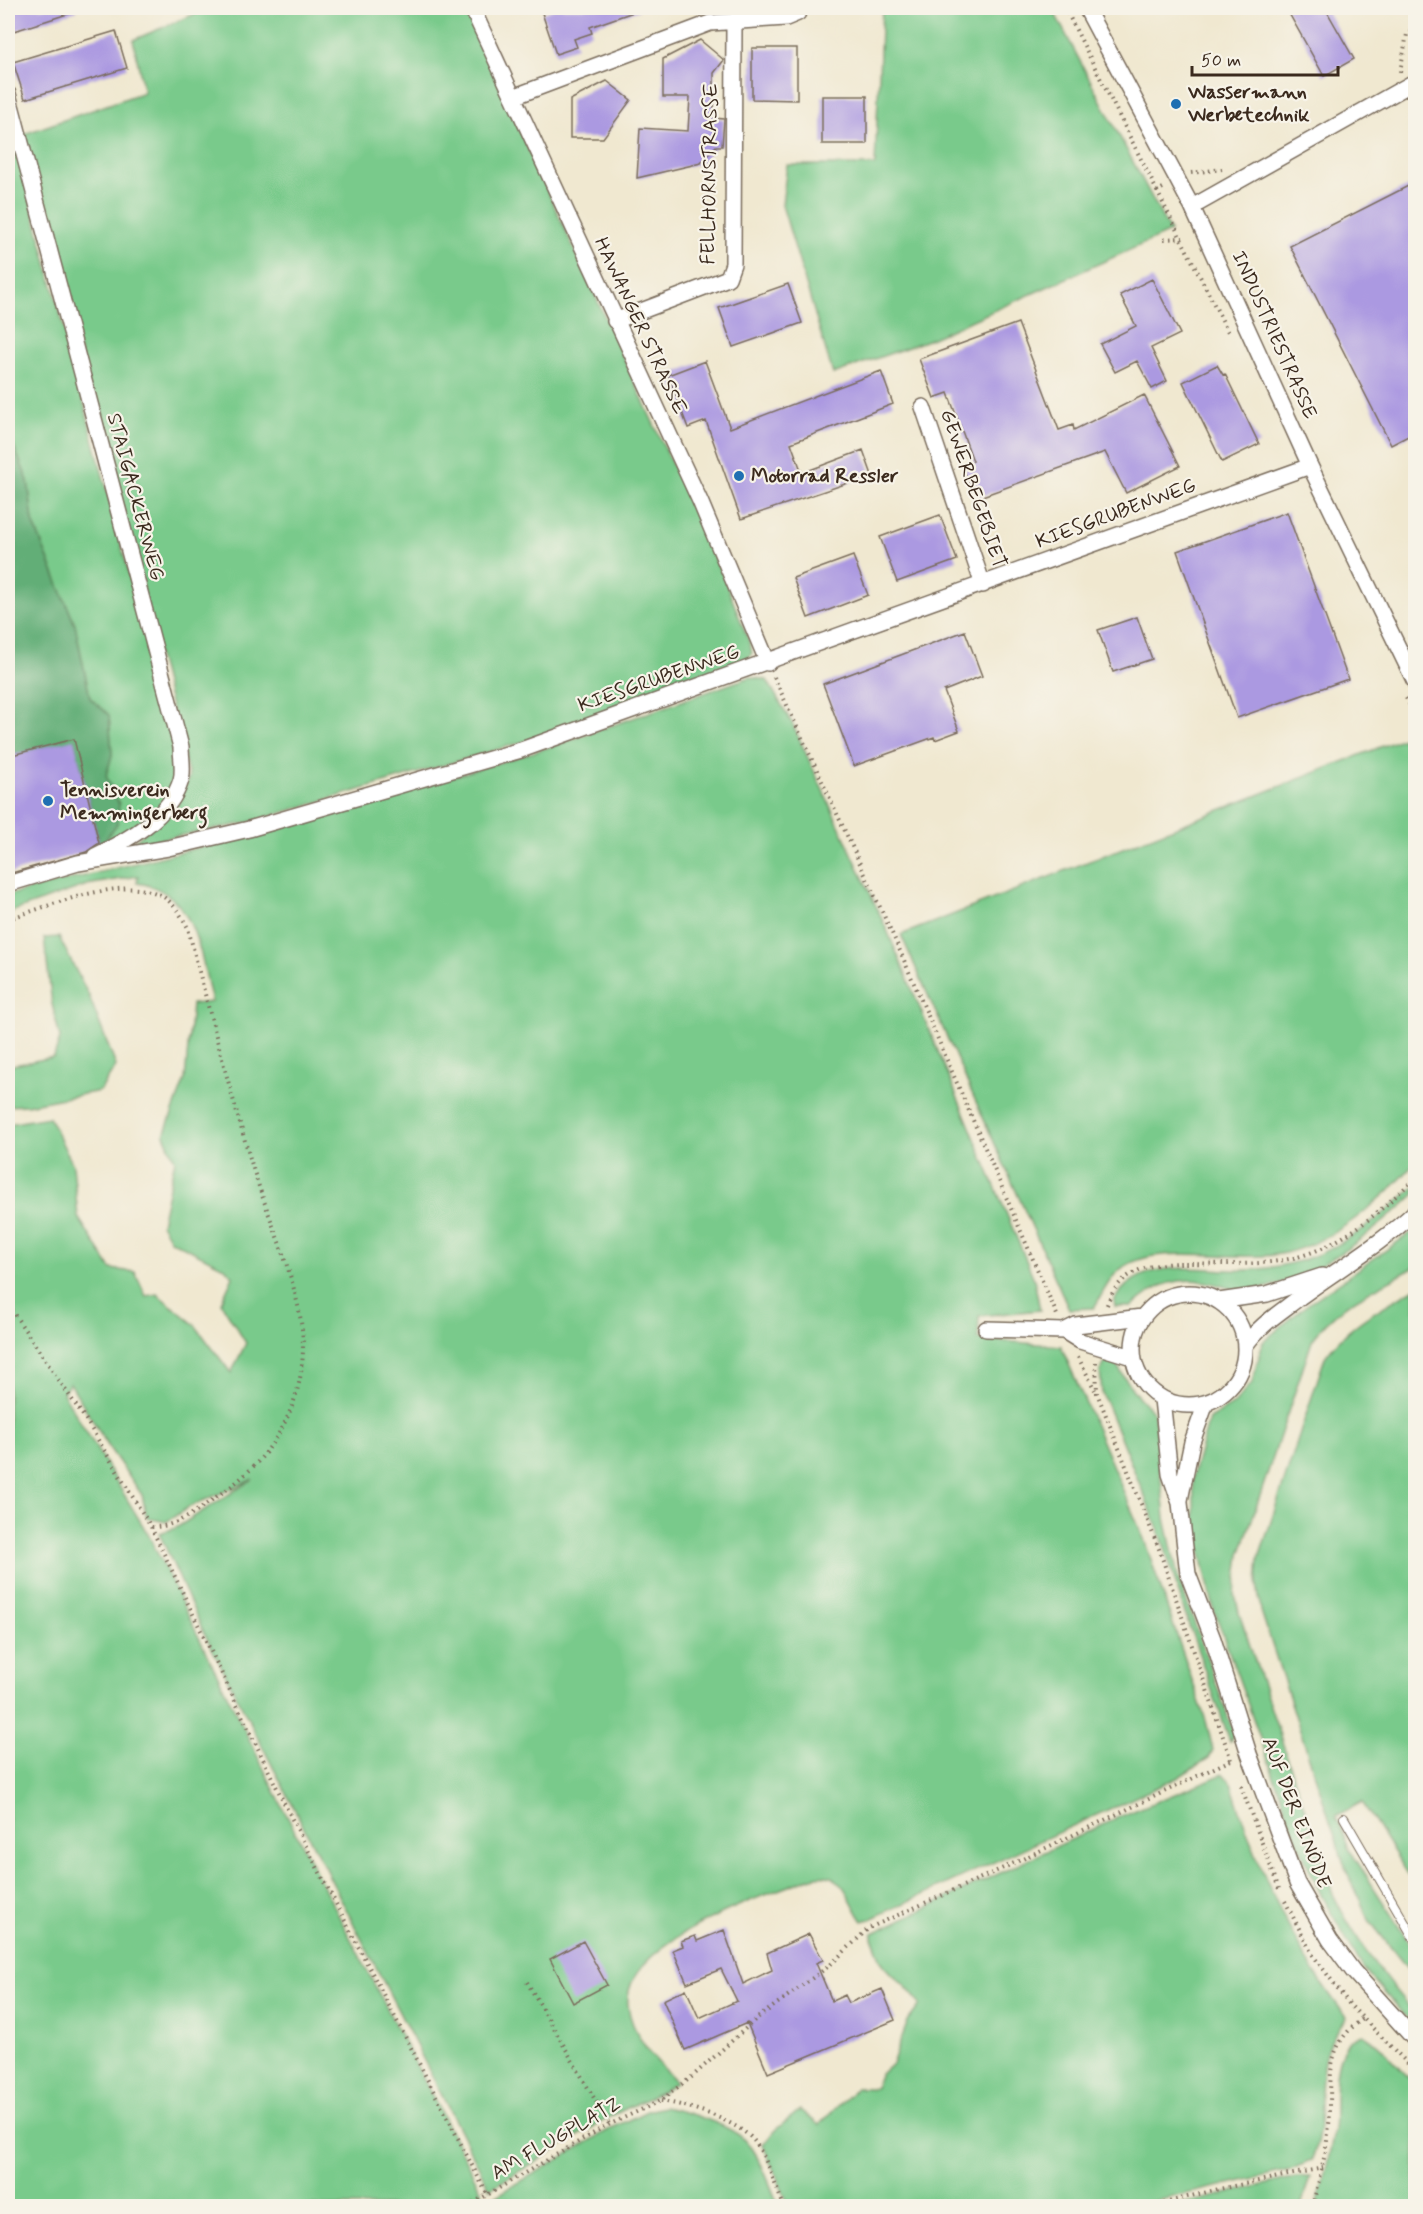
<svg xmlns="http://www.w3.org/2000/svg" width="1423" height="2214" viewBox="0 0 1423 2214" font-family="Mynerve,sans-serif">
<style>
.green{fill:#79ca8b;stroke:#5a7a54;stroke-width:1.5}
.forest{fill:#62ae77;stroke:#4e6c4a;stroke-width:1.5}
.building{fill:#ab99e1}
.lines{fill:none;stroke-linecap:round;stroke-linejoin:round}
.service-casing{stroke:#7a6c5c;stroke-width:10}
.minor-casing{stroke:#7a6c5c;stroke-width:18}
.path{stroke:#7a6c5c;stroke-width:4;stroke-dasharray:1.5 4.5;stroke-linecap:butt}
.service{stroke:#fff;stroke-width:8}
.minor{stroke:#fff;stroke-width:15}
.poi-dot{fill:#1f6fb2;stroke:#f7f3e8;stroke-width:2}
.labels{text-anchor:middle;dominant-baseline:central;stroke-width:4.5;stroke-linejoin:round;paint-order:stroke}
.poi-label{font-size:20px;font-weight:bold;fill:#3b2a1e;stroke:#f7f3e8;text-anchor:start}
.street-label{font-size:20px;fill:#3b2a1e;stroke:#f7f3e8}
</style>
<rect width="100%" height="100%" fill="#f7f3e8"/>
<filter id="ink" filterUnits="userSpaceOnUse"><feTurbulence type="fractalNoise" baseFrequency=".0167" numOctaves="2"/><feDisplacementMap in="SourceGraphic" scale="12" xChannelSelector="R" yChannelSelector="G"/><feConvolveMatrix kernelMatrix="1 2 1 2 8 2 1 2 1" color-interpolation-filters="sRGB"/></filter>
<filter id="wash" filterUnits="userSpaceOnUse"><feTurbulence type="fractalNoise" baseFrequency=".008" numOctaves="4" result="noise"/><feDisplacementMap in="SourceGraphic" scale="24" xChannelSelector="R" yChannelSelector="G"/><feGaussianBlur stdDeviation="1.35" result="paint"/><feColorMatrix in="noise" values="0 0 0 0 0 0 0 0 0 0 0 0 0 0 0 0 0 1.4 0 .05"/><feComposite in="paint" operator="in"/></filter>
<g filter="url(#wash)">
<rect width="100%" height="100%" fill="#f0e8d0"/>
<!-- green -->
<path class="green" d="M209,8H464L723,576L750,644L752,653L743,664L550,734L247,823L130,845L176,807L189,777L24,134L144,92L133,40Z
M882,8H1052L1170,232L928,340L833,374L782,205L787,165H875Z
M8,115L177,757C177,764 177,773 175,780C166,812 127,831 100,847L119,804L106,776L112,755L109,715L90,698L75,625L33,522L28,481L8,432Z
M750,677L767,680L792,723L887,930L1034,1279L1040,1310L979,1316L978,1339L1061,1346L1144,1539L1206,1721L1213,1750L1209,1758L1177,1778L870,1919L863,1921C847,1900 846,1871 815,1876C769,1894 621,1941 628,2005C631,2035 656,2061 676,2082L661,2092L613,2115L490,2189L204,1633L159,1533L176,1528L253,1479L189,1507L166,1522L147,1518L142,1495L110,1449L70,1383L63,1393L148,1534L284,1810L483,2194L458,2206H8V1124L49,1117L73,1165L78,1217L111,1269L135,1272L146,1296L157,1294L195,1325L231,1373L246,1343L221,1303L233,1276L224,1267L170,1240L161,1224L175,1160L164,1135L185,1079L192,1004L212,1002C200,954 196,891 137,883L138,876L87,885L8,913V895L321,817L556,745Z
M1411,735L1416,747L1415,1163C1382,1201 1335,1241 1285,1253C1235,1265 1153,1238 1116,1273C1107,1283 1101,1296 1094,1308L1069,1309L901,935Z
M59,937L89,996L116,1066L100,1091L27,1105L8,1106V1066L54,1057L60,1038L52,1004L44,938Z
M1415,1186V1194C1372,1234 1315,1279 1255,1290C1240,1292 1229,1288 1215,1284C1181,1274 1156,1284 1131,1307H1115C1113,1300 1116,1297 1121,1291C1152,1256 1206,1272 1247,1270C1267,1269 1287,1265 1306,1259C1349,1244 1382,1216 1415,1186Z
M1415,1230V1267C1380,1287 1333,1305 1312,1341L1240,1555L1235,1594L1239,1613L1333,1894C1355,1939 1382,1977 1415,2013V2028L1363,1968L1322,1897L1299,1846L1214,1610L1195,1528L1193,1475L1209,1419L1233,1405L1252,1383L1263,1342L1304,1307Z
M1415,1288V1885L1362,1802L1336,1816L1349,1849L1415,1952V1978L1369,1920L1345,1867L1261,1611L1257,1584L1259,1558L1325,1357C1348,1324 1382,1308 1415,1288Z
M1113,1360L1135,1393L1154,1413L1165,1518L1178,1577L1234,1734L1230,1741L1187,1620L1161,1536L1102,1393L1100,1372L1105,1362Z
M1223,1774L1230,1780C1250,1845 1276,1910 1312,1968C1322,1985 1335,2001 1346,2017C1340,2027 1331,2039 1327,2050C1315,2086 1328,2124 1311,2161L1290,2170L1134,2206H789L763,2145L774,2131L800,2110L819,2125L856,2088H875L880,2075L892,2064L908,2021L920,2005C911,1989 896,1979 884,1965C878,1958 877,1946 872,1938L873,1933L1119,1817Z
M1363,2034C1384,2046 1397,2068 1415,2083V2206H1317C1323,2181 1330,2156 1334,2129C1338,2101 1326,2045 1363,2034Z
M664,2107C687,2112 733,2125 749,2144C762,2160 770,2187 779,2206H479L610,2129L647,2111Z
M1297,2177H1310L1301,2206H1174Z"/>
<!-- forest -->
<path class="forest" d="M8,432L28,481L33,522L75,625L90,698L109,715L112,755L106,776L119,804L117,824L100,847L74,740L8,756Z"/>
<g id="blocks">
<!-- building -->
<path class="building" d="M8,8H76L77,11L8,33Z
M558,8H638L639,10L590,27L592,33L574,39L577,47L556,54L542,13Z
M1286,8H1325L1354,59L1324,76Z
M116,31L127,68L25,99L13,62Z
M700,40L724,60L714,73V118L724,119L722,146H716L701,163L637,178L640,128L688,131L690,97H663V59Z
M752,48H797V100L752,99Z
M607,81L631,100L603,138H570V100Z
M822,96H867V144H822Z
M1416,182V432L1391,445L1290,246Z
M1152,279L1180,334L1151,348L1167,381L1152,389L1137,361L1115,372L1100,344L1136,326L1120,295Z
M788,284L802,323L733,347L719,308Z
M1018,323L1059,430L1073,425L1074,430L1144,395L1180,466L1126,493L1105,452L974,499L962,465L973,461L948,393L934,398L919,359Z
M705,361L730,428L881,371L893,404L791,443L802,473L863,450L872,475L741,519L706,421L688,428L668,375Z
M1217,365L1223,375L1225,374L1259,444L1222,462L1183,382Z
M1287,512L1348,679L1237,718L1177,551Z
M940,515L957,560L897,582L880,537Z
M853,556L868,595L808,618L793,578Z
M1137,617L1152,659L1113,672L1098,630Z
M965,631L982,676L944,691L959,731L935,740L934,737L854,766L823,684Z
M74,739L99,843L86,852L8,874V756Z
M724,1930L743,1984L772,1970L767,1953L809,1934L823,1960L816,1963L832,2001L845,1995L849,2003L882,1989L895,2020L768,2073L747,2023L685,2050L663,2000L686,1989L699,2018L737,2001L721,1969L687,1983L673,1950L683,1946L681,1941L695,1936L697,1941Z
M583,1941L607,1985L573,2003L550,1959Z"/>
</g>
</g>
<g filter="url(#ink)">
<use href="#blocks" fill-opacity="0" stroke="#7a6c5c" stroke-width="1.5"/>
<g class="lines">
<defs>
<path id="service" d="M1344,1818L1416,1942"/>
<path id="minor" d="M472,8L700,501L768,663
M1086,8L1192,207L1310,466L1416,684
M8,94L181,747C181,757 184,770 181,780C170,817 128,840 95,856
M513,97L710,23L786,18L798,13L800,8
M1192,207L1416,81
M615,321L728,278L733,264L734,21
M923,407L983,585
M8,884L78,863L168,848L249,829L521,750L1310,466
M1133 1349a56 56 0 1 1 112 0a56 56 0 1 1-112 0Z
M1219,1301L1267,1294L1322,1276
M986,1329L1064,1331L1076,1325L1142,1317
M1064,1331L1080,1341L1132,1357
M1245,1346C1259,1325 1281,1312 1300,1297C1338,1269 1381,1244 1416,1211
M1162,1399L1170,1474L1180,1503L1188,1574L1213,1639L1249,1754L1297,1883L1330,1940L1353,1971L1416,2041
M1180,1500L1192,1442L1206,1403"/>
</defs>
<!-- service casing -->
<use href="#service" class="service-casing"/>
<!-- minor casing -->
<use href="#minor" class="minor-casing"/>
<!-- path -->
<path class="path" d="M1065,8L1157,191L1165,187
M1400,72L1407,34L1416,30
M1191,173L1222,169
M1157,191L1228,332
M1164,239L1183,238
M774,677L897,944L1057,1315
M1406,698L1416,716
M8,919C48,907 117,876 158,894C172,900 181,915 188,928C208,1007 229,1087 252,1165C267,1215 291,1265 300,1316C313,1385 282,1450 226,1490C204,1505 179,1528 151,1527
M8,1305L86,1420L151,1527L292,1819L488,2196
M1107,1305C1125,1253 1184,1264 1227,1264C1253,1264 1279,1263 1304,1255C1348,1241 1383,1209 1416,1177
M1078,1357L1095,1390
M1096,1362L1097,1393L1159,1549L1232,1763
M1241,1786L1279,1889
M1285,1901L1312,1954L1350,2005L1416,2072
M527,1982L609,2124
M661,2101C687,2105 738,2120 755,2142C768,2160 775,2186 784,2206
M468,2206L604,2127L660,2101L693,2076L756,2019L829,1966L869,1928L1010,1865L1231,1760
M1152,2206L1219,2189L1323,2168
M1312,2206C1319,2182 1325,2158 1328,2133C1335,2088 1318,2049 1363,2019"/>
<!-- service -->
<use href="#service" class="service"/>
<!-- minor -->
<use href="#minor" class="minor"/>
</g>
</g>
<!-- markers -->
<g class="poi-dot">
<circle cx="1176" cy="104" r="6"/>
<circle cx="739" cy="476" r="6"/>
<circle cx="48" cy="801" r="6"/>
</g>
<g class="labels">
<!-- poi labels -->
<g class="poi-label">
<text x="1188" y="92">Wassermann<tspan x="1188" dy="23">Werbetechnik</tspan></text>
<text x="751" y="476">Motorrad Ressler</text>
<text x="60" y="790">Tennisverein<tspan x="60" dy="23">Memmingerberg</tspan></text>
</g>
<!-- street labels -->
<g class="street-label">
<text transform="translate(710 174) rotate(-89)">FELLHORNSTRASSE</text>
<text transform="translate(640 326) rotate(65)">HAWANGER STRASSE</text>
<text transform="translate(1274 335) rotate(66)">INDUSTRIESTRASSE</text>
<text transform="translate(973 489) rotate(71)">GEWERBEGEBIET</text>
<text transform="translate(135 497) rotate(75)">STAIGACKERWEG</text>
<text transform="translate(1116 514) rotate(-20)">KIESGRUBENWEG</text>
<text transform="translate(659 679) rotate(-19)">KIESGRUBENWEG</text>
<text transform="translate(1296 1813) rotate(69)">AUF DER EINÖDE</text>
<text transform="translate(556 2139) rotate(-30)">AM FLUGPLATZ</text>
</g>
</g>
<!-- margin -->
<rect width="1423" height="2214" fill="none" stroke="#f7f3e8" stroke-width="30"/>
<!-- scale -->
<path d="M1192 66v9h146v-9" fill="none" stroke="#3b2a1e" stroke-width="3"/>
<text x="1201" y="66" font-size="18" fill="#3b2a1e" stroke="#f7f3e8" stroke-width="4.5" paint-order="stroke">50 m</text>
</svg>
